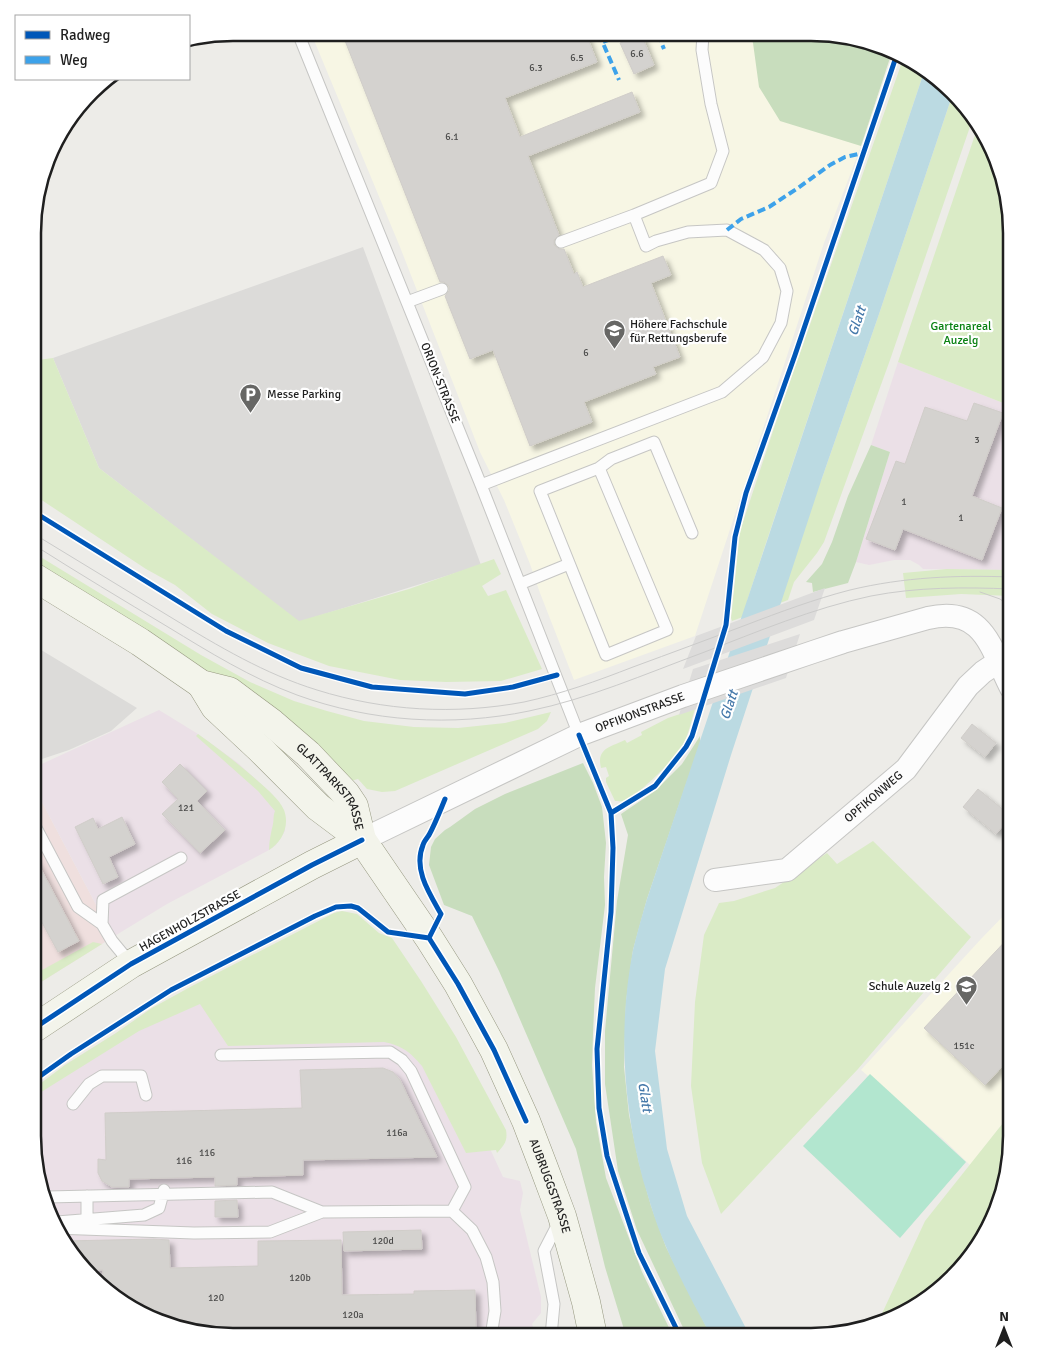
<svg xmlns="http://www.w3.org/2000/svg" width="1044" height="1369" viewBox="0 0 1044 1369" font-family="Signika,sans-serif">
<style>
.residential{fill:#dcdbd9}
.commercial{fill:#efdfde}
.industrial{fill:#ebe0e7}
.education{fill:#f7f6e4}
.grass{fill:#daebc6}
.forest{fill:#c8ddbd}
.pitch{fill:#b2e6cf}
.water{fill:#bbdae2}
.pier{fill:#dddcdb}
.building{fill:#d4d2cf;stroke:#d0cdc9;filter:url(#shadow)}
.lines{fill:none;stroke-linecap:round;stroke-linejoin:round}
.lane-casing{stroke:#c6c6c4;stroke-width:13}
.street-casing{stroke:#c6c6c4;stroke-width:24}
.secondary-casing{stroke:#969880;stroke-width:29}
.lane{stroke:#fcfcfc;stroke-width:11}
.street{stroke:#fcfcfc;stroke-width:22}
.secondary{stroke:#f3f4eb;stroke-width:28}
.tram{stroke:#cbcbca;stroke-width:1}
.quiet{stroke:#3da2ea;stroke-width:4;stroke-dasharray:8 4;stroke-linecap:butt}
.cycleway-casing{stroke:#fff;stroke-width:8}
.cycleway{stroke:#0057b8;stroke-width:5}
.labels{text-anchor:middle;dominant-baseline:central;stroke-width:4.5;stroke-linejoin:round;paint-order:stroke}
.number-label{font-size:10px;fill:#4c4c4b}
.poi-label{font-size:12px;fill:#1f1f1f;stroke:#fff;text-anchor:start}
.park-label{font-size:12px;fill:#098112;stroke:#fff}
.street-label{font-size:12px;fill:#1f1f1f;stroke:#fff}
.water-label{font-size:14px;font-style:italic;fill:#4679aa;stroke:#fff}
.rim{fill:none;stroke:#1f1f1f;stroke-width:2.5}
</style>
<defs>
<filter id="shadow"><feDropShadow dx="4.5" dy="4.5" stdDeviation="2.5" flood-color="#0004"/></filter>
</defs>
<rect width="100%" height="100%" fill="#edece8"/>
<!-- residential -->
<path class="residential" d="M363,247L481,565L299,622L99,468L53,358Z
M33,645L137,708L111,731L69,750L33,762Z"/>
<!-- commercial -->
<path class="commercial" d="M33,785L113,937L33,987Z"/>
<!-- industrial -->
<path class="industrial" d="M898,362L1011,406V570L923,569L919,565L910,560H894L869,565L856,562L890,452L871,445Z
M159,710L198,734L238,763L272,794L283,810L285,817V831L276,845L269,850L167,904L113,937L33,785V768Z
M341,928L459,1081L503,1177L520,1181L523,1193L520,1210L541,1297V1313L532,1324L536,1336L208,1335L122,1302L83,1268L53,1225L33,1136V1099L65,1065L116,1033L152,1008Z"/>
<!-- education -->
<path class="education" d="M311,33L837,34L891,55L861,146L824,243L695,636L574,680L540,593L530,564L504,500L480,452L400,247Z
M1011,908V1113L970,1165L942,1138L861,1070L981,939Z"/>
<!-- grass -->
<path class="grass" d="M903,59L922,67L925,69L766,543L747,601L821,481L878,317L953,93L962,101L973,118L890,360L824,542L817,553L794,582L788,600L732,621L731,618L740,531L777,419Z
M978,126L991,144L1011,233V406L898,362Z
M34,350L38,360L53,358L99,468L299,621L409,589L494,559L501,574L482,586L488,596L506,590L542,669L501,681L446,682L400,680L329,666L268,643L212,614L175,585L146,569L34,495Z
M34,553L201,655L250,682L294,701L327,711L364,721L414,727L458,728L505,723L551,712L547,721L538,729L395,791L382,792L367,789L358,779L351,781L270,711L34,563Z
M947,569L1011,570V596L961,594L906,598L903,573Z
M695,709C691,721 689,735 682,746C675,759 637,797 623,801C620,802 618,801 615,801L606,782V778L609,776L606,767L601,768C596,748 611,747 625,740L627,743L642,735L641,732L668,718Z
M198,734C219,749 239,764 259,782C268,790 279,799 284,810C290,826 282,842 269,850C269,841 271,833 273,824C274,819 273,816 275,811L258,791L196,736Z
M873,841L971,937L858,1069L721,1214L702,1163L691,1086L695,1002L704,935L719,903L734,901L775,888L827,853L837,864Z
M342,911L357,914L379,933L392,938L421,981L456,1037L506,1130C508,1141 504,1145 497,1153L496,1150L466,1153L422,1066C410,1052 403,1046 384,1042L228,1046L200,1004L139,1031L38,1094L33,1099V1089L65,1065L116,1033L152,1008L192,986L334,913Z
M93,942L102,944L33,987V975Z
M1011,1113V1149L1001,1200L977,1247L943,1286L900,1316L879,1320L925,1221Z"/>
<!-- forest -->
<path class="forest" d="M750,34H837L891,55L861,146L780,121L759,87L753,43Z
M871,445L890,452L856,562L848,583L813,592L812,583L806,582L822,564L832,542L848,496Z
M700,736V743L647,899L633,950L626,1002L624,1067L629,1115L639,1163L651,1206L666,1247L711,1336H687L637,1230L618,1171L605,1084V1031L617,901L628,835L621,814L655,791L682,764Z
M583,763L593,783L602,807L606,843L604,877L605,905L595,988L593,1034L592,1065L596,1122L606,1178L642,1272L673,1336H626L605,1267L576,1149L499,971L472,916L444,905L429,865L431,847L435,839L445,830L450,827L475,809L505,794Z"/>
<!-- pitch -->
<path class="pitch" d="M870,1074L966,1162L900,1238L803,1146Z"/>
<!-- water -->
<path class="water" d="M925,69L953,93L878,317L821,481L731,755L665,969L655,1051L667,1149L687,1216L750,1336H711C692,1301 672,1264 658,1227C652,1211 648,1195 643,1180C623,1105 618,1027 633,950C637,933 642,916 647,899Z"/>
<!-- pier -->
<path class="pier" d="M825,588L814,620L683,669L696,636Z
M800,634L786,678L679,715L693,669Z"/>
<!-- building -->
<path class="building" d="M342,33L586,34L597,62L505,98L520,137L632,92L640,112L528,156L559,235L554,240V245L559,249H564L574,274L577,272L583,287L663,256L671,275L651,283L680,357L653,367L656,374L584,402L592,422L530,446L493,350L470,359L445,296L449,291V286L444,282H440Z
M641,34L654,65L634,74L620,43Z
M974,403L1003,413L972,496L1002,508L982,560L903,529L895,550L866,539L896,461L905,464L925,407L967,421Z
M972,724L996,743L985,757L961,738Z
M180,764L207,791L197,801L225,830L200,853L162,814L178,799L162,782Z
M978,789L1011,816L996,834L963,807Z
M122,817L135,844L109,857L118,877L103,884L75,827L93,818L98,829Z
M33,854L79,941L58,952L33,906Z
M1011,935V1057L985,1085L924,1028Z
M383,1068L393,1072L400,1080L437,1157L303,1160V1175L237,1177V1185L215,1186V1177L129,1179V1187H112L102,1181L98,1173V1159L106,1160L105,1113L302,1108L300,1070Z
M237,1200L238,1217H215V1201Z
M421,1230L422,1249L344,1251L343,1232Z
M154,1239L169,1240L170,1268L258,1266V1241L341,1240L342,1295L414,1294V1291L475,1290L476,1331L387,1334V1335H208L144,1311V1303L122,1302L103,1286V1270H85L64,1241Z"/>
<g class="lines">
<defs>
<path id="lane" d="M298,33L481,485L579,735
M561,242L634,215L711,183L723,151L711,104L702,50L703,34
M407,302L442,289
M599,468L667,630L606,655L540,491Z
M599,468L611,459L654,442L692,533
M481,485L722,392L763,357L781,323L787,291L780,268L764,250L727,230L688,232L656,241L646,246L634,215
M520,584L569,564
M33,822L78,907L102,924L112,941L131,964
M102,924L103,900L181,858
M221,1055L390,1052L402,1060L411,1071L465,1187L452,1211
M73,1104L89,1084L102,1076H141L146,1095
M87,1196V1219
M47,1197L272,1192L322,1212
M57,1222L144,1215L159,1208L164,1190
M55,1228L194,1233L270,1232L322,1212L452,1211L472,1230L486,1257L493,1282L495,1311L491,1336
M551,1336L554,1304L544,1251L560,1220"/>
<g id="street">
<path id="s1" d="M362,840L579,735L683,696L813,652L843,642L928,618C984,605 991,649 1011,688"/>
<path id="s2" d="M715,880L787,870L906,769L968,686L983,672L998,662"/>
</g>
<g id="secondary">
<path id="s3" d="M34,577L140,642L201,684L229,691L272,723L308,754L346,794L354,806L362,840"/>
<path id="s4" d="M201,684L215,707L261,750L318,807L362,840L429,938L458,984L494,1050L526,1121L544,1168L562,1216L586,1302L593,1336"/>
<path d="M33,1029L131,964L312,865L362,840"/>
</g>
</defs>
<!-- lane casing -->
<use href="#lane" class="lane-casing"/>
<!-- street casing -->
<use href="#street" class="street-casing"/>
<!-- secondary casing -->
<use href="#secondary" class="secondary-casing"/>
<!-- lane -->
<use href="#lane" class="lane"/>
<!-- street -->
<use href="#street" class="street"/>
<!-- secondary -->
<use href="#secondary" class="secondary"/>
<!-- tram -->
<path class="tram" d="M34,534C80,562 126,590 172,618C218,646 265,674 317,690C384,711 455,715 524,702C561,694 597,681 633,667C671,653 709,639 746,625C780,612 815,599 850,590C904,577 957,575 1011,577
M34,545C78,573 123,600 168,627C209,652 251,678 297,695C371,722 452,727 529,711C588,699 645,674 702,653C757,632 813,608 871,596C917,587 964,587 1011,589
M980,592L1000,599L1011,607"/>
<!-- quiet -->
<path class="quiet" d="M599,34L619,80
M658,34L664,49
M603,42L623,34
M727,230L741,219L769,207L798,188L830,165L845,157L863,153"/>
<defs>
<path id="cycleway" d="M34,512L226,631L301,668L372,687L465,694L513,687L557,675
M579,735L611,813
M429,938L458,984L494,1050L526,1121
M429,938L441,914C429,893 413,869 423,845C424,841 427,838 429,835C435,824 440,811 445,799
M33,1029L131,964L312,865L362,840
M33,1081L71,1054L171,990L315,916L336,907L351,906L358,908L388,932L429,938
M680,1336L639,1253L607,1156L599,1108L597,1049L611,912L613,848L611,813L655,786L686,747L692,736L726,625L735,537L746,493L795,355L896,57"/>
</defs>
<!-- cycleway casing -->
<use href="#cycleway" class="cycleway-casing"/>
<!-- cycleway -->
<use href="#cycleway" class="cycleway"/>
</g>
<!-- icons -->
<defs>
<symbol id="school-pin" viewBox="-11 -11 22 30"><path d="M0 17L-7.5 6A9.5 9.5 0 1 1 7.5 6Z" fill="#676765" stroke="#fff"/><path d="M0-5L7-2L0 1L-7-2ZM-4 1L0 2.5L4 1V4Q0 6-4 4Z" fill="#fff"/></symbol>
<symbol id="parking-pin" viewBox="-11 -11 22 30"><path d="M0 17L-7.5 6A9.5 9.5 0 1 1 7.5 6Z" fill="#676765" stroke="#fff"/><path d="M-3.5-5.5H1a3.5 3.5 0 0 1 0 7H-1V5.5H-3.5ZM-1-3.4V-.6H.8a1.4 1.4 0 0 0 0-2.8Z" fill="#fff"/></symbol>
</defs>
<g fill-rule="evenodd">
<use href="#school-pin" x="602" y="318" width="25" height="34"/>
<use href="#parking-pin" x="238" y="382" width="25" height="34"/>
<use href="#school-pin" x="954" y="974" width="25" height="34"/>
</g>
<g class="labels">
<!-- number labels -->
<g class="number-label">
<text x="637" y="54">6.6</text>
<text x="577" y="58">6.5</text>
<text x="536" y="68">6.3</text>
<text x="452" y="137">6.1</text>
<text x="586" y="353">6</text>
<text x="977" y="440">3</text>
<text x="904" y="502">1</text>
<text x="961" y="518">1</text>
<text x="186" y="808">121</text>
<text x="964" y="1046">151c</text>
<text x="397" y="1133">116a</text>
<text x="207" y="1153">116</text>
<text x="184" y="1161">116</text>
<text x="383" y="1241">120d</text>
<text x="300" y="1278">120b</text>
<text x="216" y="1298">120</text>
<text x="353" y="1315">120a</text>
</g>
<!-- poi labels -->
<g class="poi-label">
<text x="630" y="324">Höhere Fachschule<tspan x="630" dy="14">für Rettungsberufe</tspan></text>
<text x="267" y="394">Messe Parking</text>
<text x="950" y="986" text-anchor="end">Schule Auzelg 2</text>
</g>
<!-- park labels -->
<g class="park-label">
<text x="961" y="326">Gartenareal<tspan x="961" dy="14">Auzelg</tspan></text>
</g>
<!-- street labels -->
<g class="street-label">
<text transform="translate(440 383) rotate(68)">ORION-STRASSE</text>
<text stroke="none"><textPath href="#s1" startOffset="306">OPFIKONSTRASSE</textPath></text>
<text stroke="none"><textPath href="#s3" startOffset="369">GLATTPARKSTRASSE</textPath></text>
<text stroke="none"><textPath href="#s2" startOffset="186">OPFIKONWEG</textPath></text>
<text transform="translate(190 921) rotate(-29)">HAGENHOLZSTRASSE</text>
<text stroke="none"><textPath href="#s4" startOffset="621">AUBRUGGSTRASSE</textPath></text>
</g>
<!-- water labels -->
<g class="water-label">
<text transform="translate(857 321) rotate(-71)">Glatt</text>
<text transform="translate(729 705) rotate(-71)">Glatt</text>
<text transform="translate(645 1097) rotate(81)">Glatt</text>
</g>
</g>
<!-- crop -->
<path d="M0 0H1044V1369H0ZM233 41H811A192 192 0 0 1 1003 233V1136A192 192 0 0 1 811 1328H233A192 192 0 0 1 41 1136V233A192 192 0 0 1 233 41Z" fill="#fff" fill-rule="evenodd"/>
<path class="rim" d="M233 41H811A192 192 0 0 1 1003 233V1136A192 192 0 0 1 811 1328H233A192 192 0 0 1 41 1136V233A192 192 0 0 1 233 41Z"/>
<!-- legend -->
<rect x="15" y="15" width="175" height="65" fill="#ffffff" stroke="#a5a5a5"/>
<rect x="25" y="31" width="25" height="8" fill="#0057b8" stroke="#a5a5a5"/>
<text x="60" y="40" font-size="15" fill="#1f1f1f">Radweg</text>
<rect x="25" y="56" width="25" height="8" fill="#3da2ea" stroke="#a5a5a5"/>
<text x="60" y="65" font-size="15" fill="#1f1f1f">Weg</text>
<!-- north arrow -->
<g transform="translate(1004 1329)" stroke="#ffffff" stroke-width="4" paint-order="stroke">
<path d="M0-4L9 19L0 12L-9 19Z" fill="#1f1f1f"/>
<text y="-8" font-size="14" font-weight="bold" text-anchor="middle" fill="#1f1f1f">N</text>
</g>
</svg>
